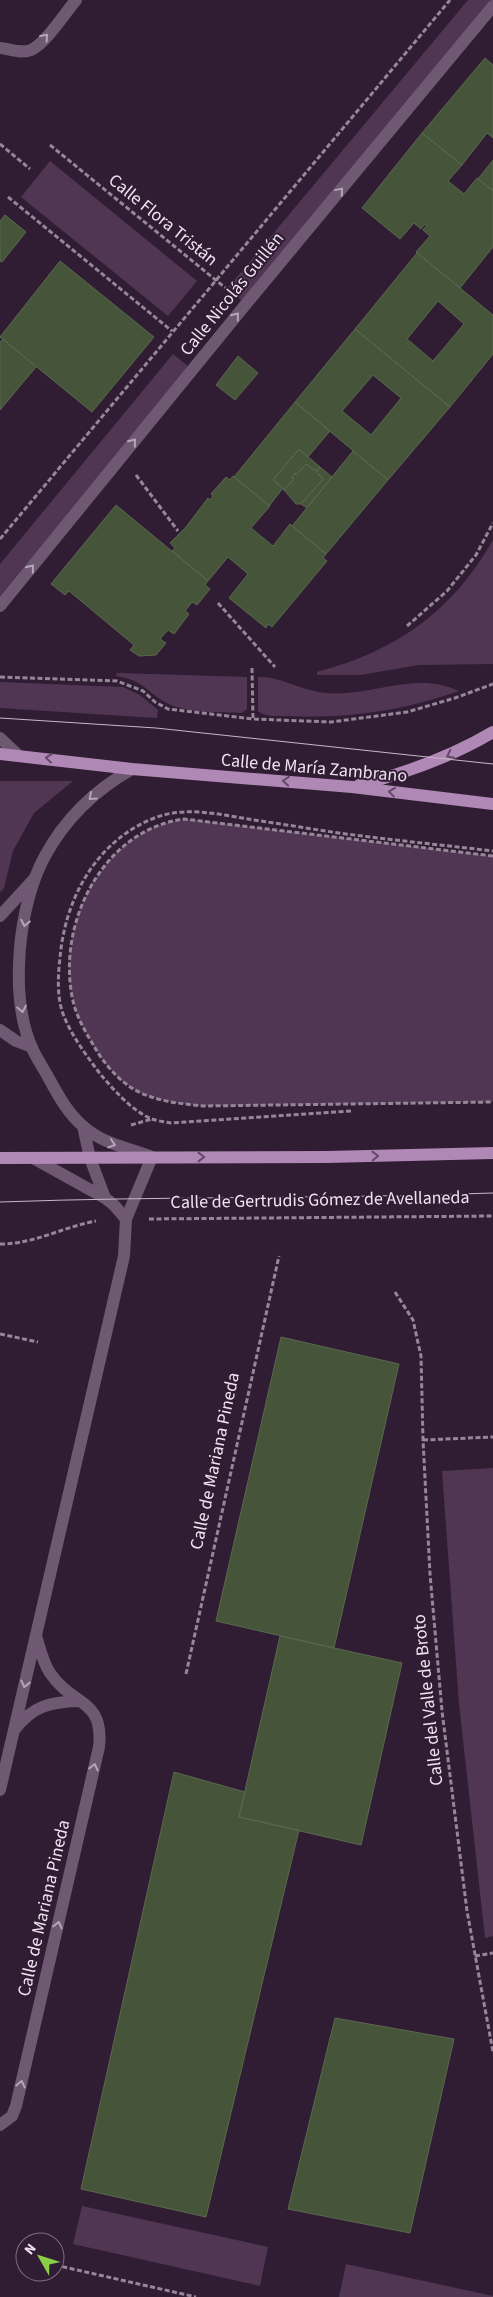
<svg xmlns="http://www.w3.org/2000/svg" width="493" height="2297" viewBox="0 0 493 2297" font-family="'Source Sans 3',sans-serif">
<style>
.green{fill:#513654}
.building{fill:#46553a;stroke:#59694d;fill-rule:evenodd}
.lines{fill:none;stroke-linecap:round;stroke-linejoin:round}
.path{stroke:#968798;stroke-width:3;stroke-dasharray:5 2.5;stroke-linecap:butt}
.minor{stroke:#6f5972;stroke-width:12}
.major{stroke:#b088b5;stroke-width:12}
.tram{stroke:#c6b8c8;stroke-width:1}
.oneway{stroke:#b6a5b8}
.oneway2{stroke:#634867}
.labels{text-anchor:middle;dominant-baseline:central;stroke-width:4;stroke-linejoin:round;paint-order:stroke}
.street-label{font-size:18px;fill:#f0e3f1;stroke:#301d33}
</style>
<rect width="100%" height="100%" fill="#301d33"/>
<!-- green -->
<path class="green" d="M468,0H493L246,304L227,289Z
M50,161L197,281L168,316L21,197Z
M173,354L189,367L0,596V564Z
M493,540V664L419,665L360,675H317V672C396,651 452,612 493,540Z
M117,673L247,677V709L242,713C221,712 190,713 171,705C149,696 146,680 116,676Z
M258,677C280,676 302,691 326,693C371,697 416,670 459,691C403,711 346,719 288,716C279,716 264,717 258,711Z
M0,682L123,687L140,695L158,710L157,718L0,708Z
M0,781H73L34,813L13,851L4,888L0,892Z
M185,819L493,856V1102L204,1106C183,1104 161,1102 141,1093C121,1084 104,1064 94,1046C86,1033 78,1019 74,1005C54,928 101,830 185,819Z
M493,1468V1936L485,1938L459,1704L442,1471Z
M82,2206L268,2247L260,2286L73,2244Z
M346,2264L493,2296V2297H339Z"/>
<!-- building -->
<path class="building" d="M485,58L493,65V138L487,133L462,165L422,133Z
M422,133L462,165L448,181L464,194L477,178L493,191V247L460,288L416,252L430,236L423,230L427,225L425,224L421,229L414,223L400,239L362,208Z
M493,160V191L478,179Z
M5,215L26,232L2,262L0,261V221Z
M417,253L493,315V354L450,407L355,329ZM438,301L464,324L433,361L407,339Z
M60,261L154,337L92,412L0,337Z
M355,329L450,407L388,480L295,402ZM373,375L401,398L371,435L342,411Z
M3,339L36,367L0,410V342Z
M238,356L258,373L235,400L216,385Z
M295,402L330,431L308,457L299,449L273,480L283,488L269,506L234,477Z
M299,449L320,467L317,471L314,469L313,470L306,464L296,475L295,473L291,477L294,479L284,490L273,480Z
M353,451L388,480L326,554L292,526Z
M306,464L317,471L323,479L301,504H296L284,490L294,479L291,477L295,473L296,475Z
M320,467L332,477L307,508L301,504L323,479L316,472Z
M233,476L270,506L251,528L273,546L290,524L326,554L323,558L327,561L272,627L268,624L266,628L229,598L248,574L228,557L208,581L172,551L175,548L170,543L186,527L208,498L210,500L213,496L211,494L226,477L230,480Z
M116,505L208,581L205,585L210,589L197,605L192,602L185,611L189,614L174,634L168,630L160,639L166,643L156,655L139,656L130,650L134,645L69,591L65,595L51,584Z
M281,1337L399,1364L334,1648L216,1621Z
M280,1636L402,1663L361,1845L239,1817Z
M174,1772L245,1792L239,1817L299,1830L206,2217L81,2189Z
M335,2018L454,2039L410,2233L288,2209Z"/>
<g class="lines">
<!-- path -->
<path class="path" d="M0,144L30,169
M50,145L228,290
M8,197L172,331
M136,475L178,531
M0,539L450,0
M218,603L275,667
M407,626L447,591L476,555L493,523
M252,668L253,719
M0,677L117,681L143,691L155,702L168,709L253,719L331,722L407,712L455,698L493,684
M493,856L184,819C101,830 54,928 74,1005C78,1019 86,1033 94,1046C104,1064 121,1084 141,1093C161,1102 183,1104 204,1106L493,1102
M351,1111L171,1123C165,1122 158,1121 152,1119C132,1111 115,1091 101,1075C86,1055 70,1034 62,1011C57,994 58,976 60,958C65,898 97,839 157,817C188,806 222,815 254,820C282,824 311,829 339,833C391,840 442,845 493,851
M131,1125L152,1119
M149,1219L493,1216
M0,1244C34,1244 63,1227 96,1221
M395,1292L413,1320L421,1356L423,1440L430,1574L442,1711L467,1911L493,2052
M0,1334L38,1342
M423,1440L493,1437
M186,1674L279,1256
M475,1956L493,1953
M55,2265L196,2297"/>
<!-- minor -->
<path class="minor" d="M0,48C10,49 21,54 31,50C46,43 65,13 76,0
M0,606L246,304L493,6
M0,738L17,754
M0,916L34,879
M0,1030L16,1041L32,1047
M83,1126L90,1158L105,1198
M33,1158L105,1198L114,1205L126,1219
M15,1729C33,1706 50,1702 79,1701
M0,1790L124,1256L126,1219L152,1157C127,1147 105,1145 84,1127C67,1113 57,1093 47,1075C42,1066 36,1057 32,1048C9,996 18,905 45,856C65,819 95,790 132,769
M0,2125L12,2116L16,2106L99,1747C104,1698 73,1707 50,1673C43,1663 40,1648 36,1636"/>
<!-- major -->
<path class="major" d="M0,754L132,769L352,787L493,804
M359,785C406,773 451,757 493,732
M0,1158L327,1157L493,1153"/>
<!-- tram -->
<path class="tram" d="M0,718L156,728L493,764
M0,1202C164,1196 329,1199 493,1193"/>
</g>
<!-- one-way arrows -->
<defs><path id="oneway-chevron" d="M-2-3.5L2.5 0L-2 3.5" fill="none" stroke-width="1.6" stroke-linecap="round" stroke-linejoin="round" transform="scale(1.25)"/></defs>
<g class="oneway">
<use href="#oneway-chevron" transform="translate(45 37) rotate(-48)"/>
<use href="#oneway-chevron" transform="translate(340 191) rotate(-50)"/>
<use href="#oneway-chevron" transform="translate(236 316) rotate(-51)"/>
<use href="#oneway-chevron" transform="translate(133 442) rotate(-51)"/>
<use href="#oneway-chevron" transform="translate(31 568) rotate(-51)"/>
<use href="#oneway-chevron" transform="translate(92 797) rotate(138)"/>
<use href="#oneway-chevron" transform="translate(25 923) rotate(101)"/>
<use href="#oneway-chevron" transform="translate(22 1009) rotate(79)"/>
<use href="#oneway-chevron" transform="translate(112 1144) rotate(18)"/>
<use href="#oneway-chevron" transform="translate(25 1684) rotate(104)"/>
<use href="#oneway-chevron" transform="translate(94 1767) rotate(-77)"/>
<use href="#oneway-chevron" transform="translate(58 1925) rotate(-77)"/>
<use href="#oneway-chevron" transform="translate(21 2084) rotate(-77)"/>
</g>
<g class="oneway2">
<use href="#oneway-chevron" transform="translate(450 755) rotate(153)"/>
<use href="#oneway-chevron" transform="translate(49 758) rotate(-173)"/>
<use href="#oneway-chevron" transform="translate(286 781) rotate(-175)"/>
<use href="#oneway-chevron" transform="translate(392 792) rotate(-173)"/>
<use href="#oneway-chevron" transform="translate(375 1156) rotate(-1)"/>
<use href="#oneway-chevron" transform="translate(201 1157)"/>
</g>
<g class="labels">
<!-- street labels -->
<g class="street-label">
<text transform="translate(163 220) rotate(39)">Calle Flora Tristán</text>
<text transform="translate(232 294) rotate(-51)">Calle Nicolás Guillén</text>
<text transform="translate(314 768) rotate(5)">Calle de María Zambrano</text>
<text transform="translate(320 1200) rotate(-1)">Calle de Gertrudis Gómez de Avellaneda</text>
<text transform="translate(215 1461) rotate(-78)">Calle de Mariana Pineda</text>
<text transform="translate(428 1700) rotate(-96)">Calle del Valle de Broto</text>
<text transform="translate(44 1908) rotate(-77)">Calle de Mariana Pineda</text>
</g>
</g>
<!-- north arrow -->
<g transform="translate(40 2257) rotate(309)"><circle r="24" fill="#301d33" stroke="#7d6c7f"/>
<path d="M0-4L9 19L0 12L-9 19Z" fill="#8ace48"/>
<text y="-8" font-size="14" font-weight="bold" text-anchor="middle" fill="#f0e3f1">N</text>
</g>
</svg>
